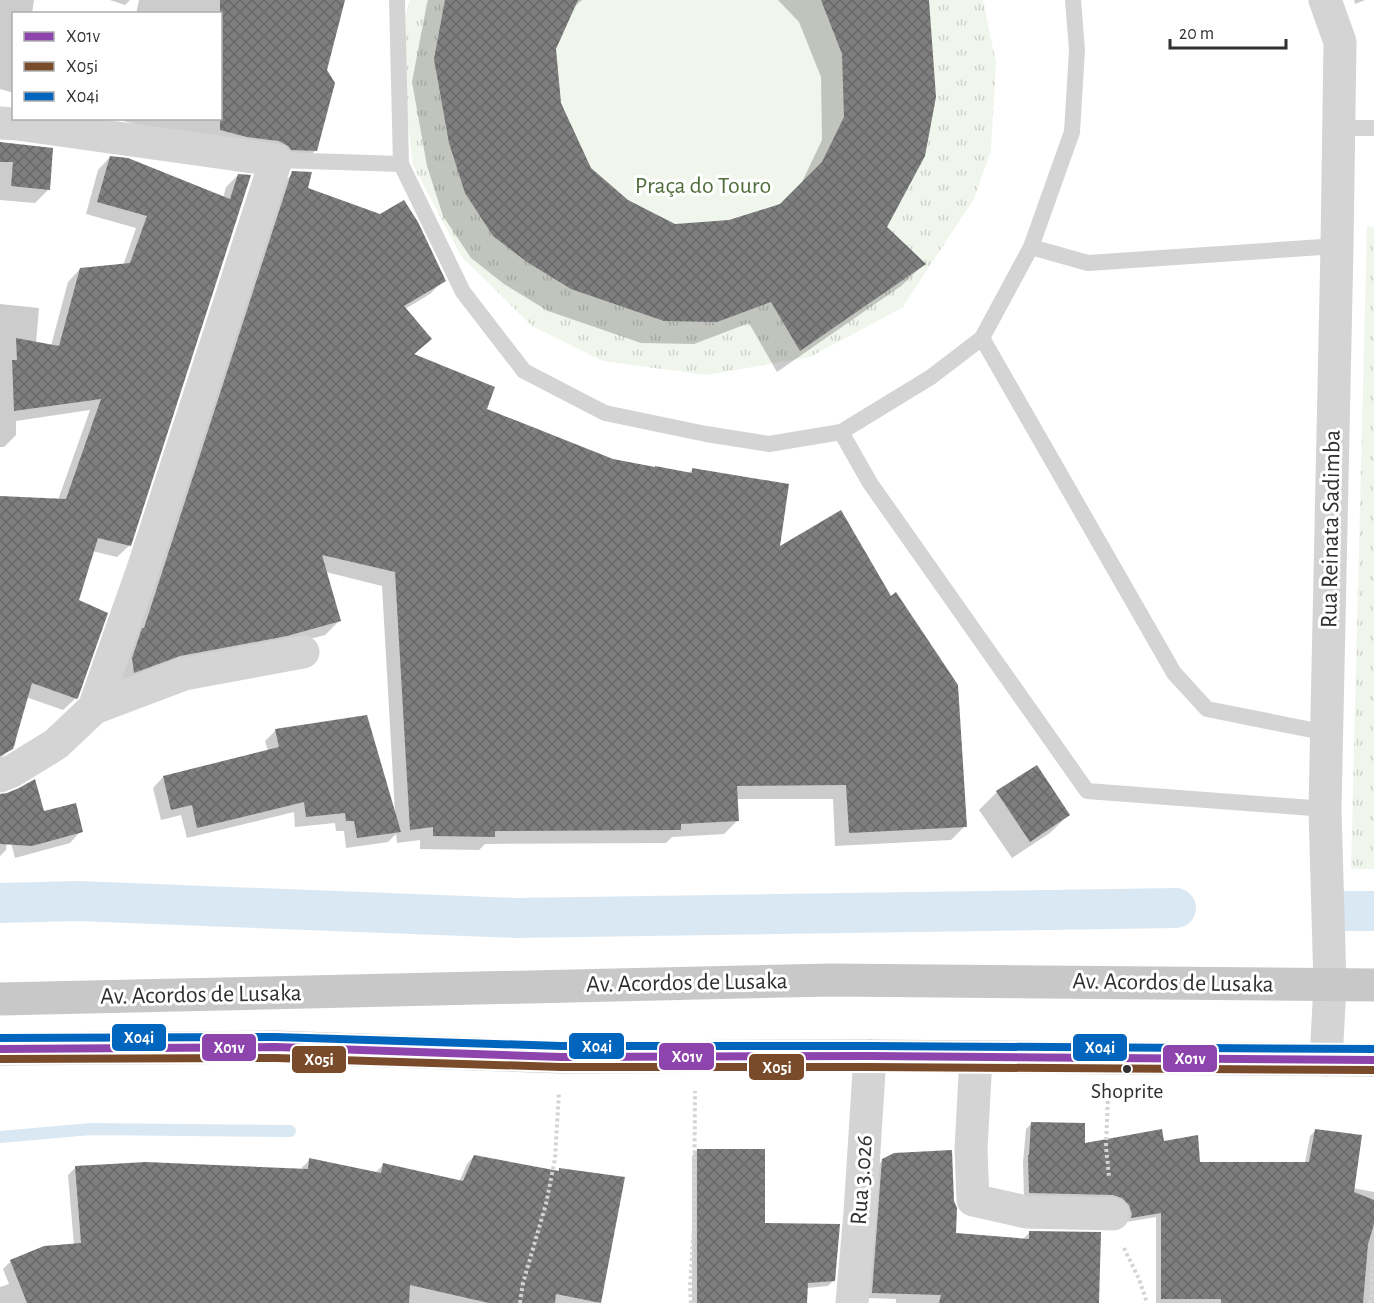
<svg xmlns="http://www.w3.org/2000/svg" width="1374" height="1303" viewBox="0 0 1374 1303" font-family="'Alegreya Sans',sans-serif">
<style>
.park{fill:url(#park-tufts)}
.pitch{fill:#f1f6ed}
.shadow{fill:#0003}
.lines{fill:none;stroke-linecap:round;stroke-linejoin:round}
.stream{stroke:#dae8f3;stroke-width:12}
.canal{stroke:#dae8f3;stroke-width:40}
.building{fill:url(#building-cross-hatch)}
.path{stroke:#d4d4d4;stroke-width:4;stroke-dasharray:3 3;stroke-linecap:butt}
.lane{stroke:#d4d4d4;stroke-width:16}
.street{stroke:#d4d4d4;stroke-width:33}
.primary{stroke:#c8c8c8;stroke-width:33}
.bus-1-casing{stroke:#fff;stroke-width:12}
.bus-2-casing{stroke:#fff;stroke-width:12}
.bus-3-casing{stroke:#fff;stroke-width:12}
.bus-1{stroke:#8e44ad;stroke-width:8}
.bus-2{stroke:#7a4b2a;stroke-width:8}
.bus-3{stroke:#0065bd;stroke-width:8}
.bus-dot{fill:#303030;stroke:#fff;stroke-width:2}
.labels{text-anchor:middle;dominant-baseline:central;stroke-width:6;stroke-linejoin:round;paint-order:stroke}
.bus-label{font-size:22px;fill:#303030;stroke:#fff}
.park-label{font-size:24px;fill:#516e3b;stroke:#fff}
.street-label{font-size:24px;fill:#303030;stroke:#fff}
.line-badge{stroke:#fff;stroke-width:2}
.badge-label{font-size:16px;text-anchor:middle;font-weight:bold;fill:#fff}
</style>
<defs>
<pattern id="park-tufts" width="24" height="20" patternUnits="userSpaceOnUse" patternTransform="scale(1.5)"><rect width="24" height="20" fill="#f1f6ed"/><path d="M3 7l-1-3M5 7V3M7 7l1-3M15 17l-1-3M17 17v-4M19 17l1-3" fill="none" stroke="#cfd3cc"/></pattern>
<pattern id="building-cross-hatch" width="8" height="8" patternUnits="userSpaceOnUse" patternTransform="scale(1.5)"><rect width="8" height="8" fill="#7f7f7f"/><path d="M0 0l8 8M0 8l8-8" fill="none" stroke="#686868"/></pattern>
</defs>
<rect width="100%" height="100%" fill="#fff"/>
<!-- park -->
<path class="park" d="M410,0H983L996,63L991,150L974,199L902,308L810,357L706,375L603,361L532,326L461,256L413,165L398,44Z
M1367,226L1374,227V869H1351Z"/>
<!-- pitch -->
<path class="pitch" d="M445,0H926L936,97L925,156L887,227L664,321L571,289L527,262L493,236L465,193L449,143L434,59Z"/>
<!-- shadow -->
<path class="shadow" d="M0,0H34L32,14H14V93L0,89Z
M110,0H130L125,5Z
M139,0H343L325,70L316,150L302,164L233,150L112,118H220V14H136Z
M428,0H582L572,9L554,49L560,103L590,169L627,202L674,226L729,222L781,205L800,186L822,140L821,77L799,22L778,0H924L885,227L924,264L901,286L777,372L749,323L694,344L641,343L548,311L504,284L471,258L443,216L427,166L412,82L427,3Z
M1354,0H1365L1355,4Z
M0,143L49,189L35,203L0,200Z
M110,157L223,198L226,187L238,175L130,545L117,557L92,551L77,601V697L63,710L26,697L17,729L15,745L0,759V498L58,500L90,410L16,421V435L4,447H0V304L39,308L36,343L51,346L68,282L80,269L123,266L136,228L86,214L98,170Z
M293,173L306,189L380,215L444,280L430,294L405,309L430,339L413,356L485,410L612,460L688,474L693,469L778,549L965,826L951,840L835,846L833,799H736L738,820L724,834L672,837L666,843L485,844L479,850L420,849V840L397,843L396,834L388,842L346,848L344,831H336L335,823L295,827L294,812L187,838L181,815L161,820L153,788L163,777L268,751L265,741L276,730L395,813L382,586L326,572L339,621L325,635L272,649L121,685L118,672L279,187Z
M1036,767L1068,815L1050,833L1012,858L979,810L997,792Z
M0,796L81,831L70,843L15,858L8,831L6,850L0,856Z
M1031,1124L1084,1145L1163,1142L1199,1164L1305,1163L1310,1136L1315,1131L1353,1188L1374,1192V1303H1156V1217L1126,1222L1024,1198L1023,1162L1026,1129Z
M697,1150L763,1224L834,1280L828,1286L806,1288L805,1303H692V1156Z
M474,1156L557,1172L560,1169L623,1178L599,1303H0V1287L9,1284L3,1269L11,1261L74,1245L68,1175L76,1167L302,1171V1167L310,1160L376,1172L383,1165L459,1182L467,1164Z
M883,1160L954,1235L1024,1240V1238L1030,1232L1094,1303H896V1299L867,1298L877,1166Z"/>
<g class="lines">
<!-- stream -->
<path class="stream" d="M0,1137L91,1129L290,1131"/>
<!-- canal -->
<path class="canal" d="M0,903L78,901L514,918L1176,908
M1341,911H1374"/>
</g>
<!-- building -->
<path class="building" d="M220,0H345L327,70L335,83L317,151L291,150L288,146L279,141L247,137L220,130Z
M445,0H578L556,49L561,103L591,168L628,200L675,224L729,220L780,204L822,162L844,117L842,54L821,0H929L936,97L925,156L887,227L926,264L800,351L771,302L717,322L664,321L571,289L527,262L493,236L465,193L449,143L434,59Z
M0,142L53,148L50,190L11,186L13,162H0Z
M110,156L128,158L230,199L238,174L251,175L131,546L98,538L79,600L108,613L78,698L77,699L32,683L13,749L0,756V496L66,499L101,399L14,411L12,360H17L16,338L59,346L80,268L130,263L147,216L97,202Z
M292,171L312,172L308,188L380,214L404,200L418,222L446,281L404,306L432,339L414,354L495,387L487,409L613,459L655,467V466L692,473V468L789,484L780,546L841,510L891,596L896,592L958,685L967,827L849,833L846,785L737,786L739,821L681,824V830L495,831V837L433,836V827L410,830L395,572L322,555L341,621L287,636L180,656L134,673L132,658L142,628H144Z
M367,715L401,832L357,838L354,821H346L345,813L306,817L304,802L197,828L192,805L171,810L163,776L279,747L275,729Z
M1037,765L1070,815L1030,842L996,791Z
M35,779L44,811L76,803L83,832L32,846L0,844V794L7,793L19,788Z
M1031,1122L1085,1123V1143L1162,1129L1164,1141L1198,1135L1200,1162H1309L1315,1129L1362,1135L1354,1192L1374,1200V1224L1368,1244L1363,1303H1221V1299H1161V1213L1131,1218L1132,1214L1129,1205L1122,1198L1113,1195L1029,1193L1028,1155H1029Z
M697,1149H765V1223L840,1224L835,1281L808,1283L807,1303H697Z
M952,1150L954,1201L957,1208L956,1233L1029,1239V1231L1101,1232L1099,1303H939L941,1295L872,1293L882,1159L894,1153Z
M474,1155L559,1171V1168L625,1177L601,1303L556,1294L555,1303H489L410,1285L409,1303H27L10,1260L44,1246L81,1243L75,1166L146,1162L308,1169L309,1158L381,1173L383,1163L463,1181Z"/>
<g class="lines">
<!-- path -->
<path class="path" d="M1108,1095L1106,1147L1109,1177
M1124,1248L1139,1279L1147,1303
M1374,1261L1371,1276L1372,1288H1374
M520,1303L523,1283L546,1204L555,1159L559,1092
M691,1303L690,1287L694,1226L695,1091
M1370,1303L1372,1288"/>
<!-- lane -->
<path class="lane" d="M397,0L401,164L463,292L524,371L605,413L706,434L769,444L841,432L931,377L982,338L1031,247L1072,132L1077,50L1073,0
M1339,128H1374
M276,160L401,164
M1031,247L1088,263L1337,246
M982,338L1174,673L1207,709L1327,733
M841,432L870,483L1087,791L1325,809"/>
<!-- street -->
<path class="street" d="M1325,0L1340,42L1337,246L1325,809L1330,985L1326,1060
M0,123L17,124L276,160L143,569L94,708L56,744L12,771L0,776
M94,708L184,674L303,652
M976,1057L971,1149L973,1200L1026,1212L1113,1214
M852,1303L860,1213L870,1056"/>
<!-- primary -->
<path class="primary" d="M0,999L831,980L1374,985
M0,1049L276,1047L561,1057L870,1056L1374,1060"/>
<defs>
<path id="bus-1" d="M0,1049L276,1047L561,1057L870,1056L1374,1060"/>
<path id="bus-2" d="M0,1059L276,1058L561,1067H870L1374,1070"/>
<path id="bus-3" d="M0,1038L276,1037L561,1046H870L1374,1049"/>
</defs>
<!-- bus-1 casing -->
<use href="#bus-1" class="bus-1-casing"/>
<!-- bus-2 casing -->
<use href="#bus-2" class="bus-2-casing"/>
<!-- bus-3 casing -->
<use href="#bus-3" class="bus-3-casing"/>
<!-- bus-1 -->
<use href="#bus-1" class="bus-1"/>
<!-- bus-2 -->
<use href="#bus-2" class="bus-2"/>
<!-- bus-3 -->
<use href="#bus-3" class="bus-3"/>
</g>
<!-- markers -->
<circle class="bus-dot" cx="1127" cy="1069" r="5"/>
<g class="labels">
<!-- bus labels -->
<g class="bus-label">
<text x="1127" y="1091">Shoprite</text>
</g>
<!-- park labels -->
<g class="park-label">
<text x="703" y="186">Praça do Touro</text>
</g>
<!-- street labels -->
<g class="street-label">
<text transform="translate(1331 529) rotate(-89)">Rua Reinata Sadimba</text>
<text transform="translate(687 983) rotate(-1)">Av. Acordos de Lusaka</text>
<text transform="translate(1173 983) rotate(1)">Av. Acordos de Lusaka</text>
<text transform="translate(201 995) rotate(-1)">Av. Acordos de Lusaka</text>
<text transform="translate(862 1180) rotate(-86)">Rua 3.026</text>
</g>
</g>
<g class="line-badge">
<rect x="111" y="1023" width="56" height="29" rx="6" fill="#0065bd"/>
<rect x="568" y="1032" width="57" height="28" rx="6" fill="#0065bd"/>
<rect x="201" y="1033" width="56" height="29" rx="6" fill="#8e44ad"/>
<rect x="1072" y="1033" width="56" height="29" rx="6" fill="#0065bd"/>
<rect x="658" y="1042" width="57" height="29" rx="6" fill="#8e44ad"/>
<rect x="1162" y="1044" width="56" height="29" rx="6" fill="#8e44ad"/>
<rect x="291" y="1045" width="56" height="29" rx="6" fill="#7a4b2a"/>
<rect x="748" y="1053" width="57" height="28" rx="6" fill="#7a4b2a"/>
</g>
<g class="badge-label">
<text x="139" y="1043">X04i</text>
<text x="597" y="1052">X04i</text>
<text x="229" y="1053">X01v</text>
<text x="1100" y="1053">X04i</text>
<text x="687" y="1062">X01v</text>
<text x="1190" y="1064">X01v</text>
<text x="319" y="1065">X05i</text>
<text x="777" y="1073">X05i</text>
</g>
<!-- legend -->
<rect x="12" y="12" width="210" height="108" fill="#ffffff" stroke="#acacac" stroke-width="1.5"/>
<rect x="24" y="32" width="30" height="9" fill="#8e44ad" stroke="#acacac" stroke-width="1.5"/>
<text x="66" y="42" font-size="18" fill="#303030">X01v</text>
<rect x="24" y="62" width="30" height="9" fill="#7a4b2a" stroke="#acacac" stroke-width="1.5"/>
<text x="66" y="72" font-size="18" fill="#303030">X05i</text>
<rect x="24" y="92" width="30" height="9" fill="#0065bd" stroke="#acacac" stroke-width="1.5"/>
<text x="66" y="102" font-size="18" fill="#303030">X04i</text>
<!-- scale -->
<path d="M1170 39v9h116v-9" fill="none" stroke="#303030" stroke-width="3"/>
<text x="1179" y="39" font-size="18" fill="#303030" stroke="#ffffff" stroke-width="4.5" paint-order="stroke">20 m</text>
</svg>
